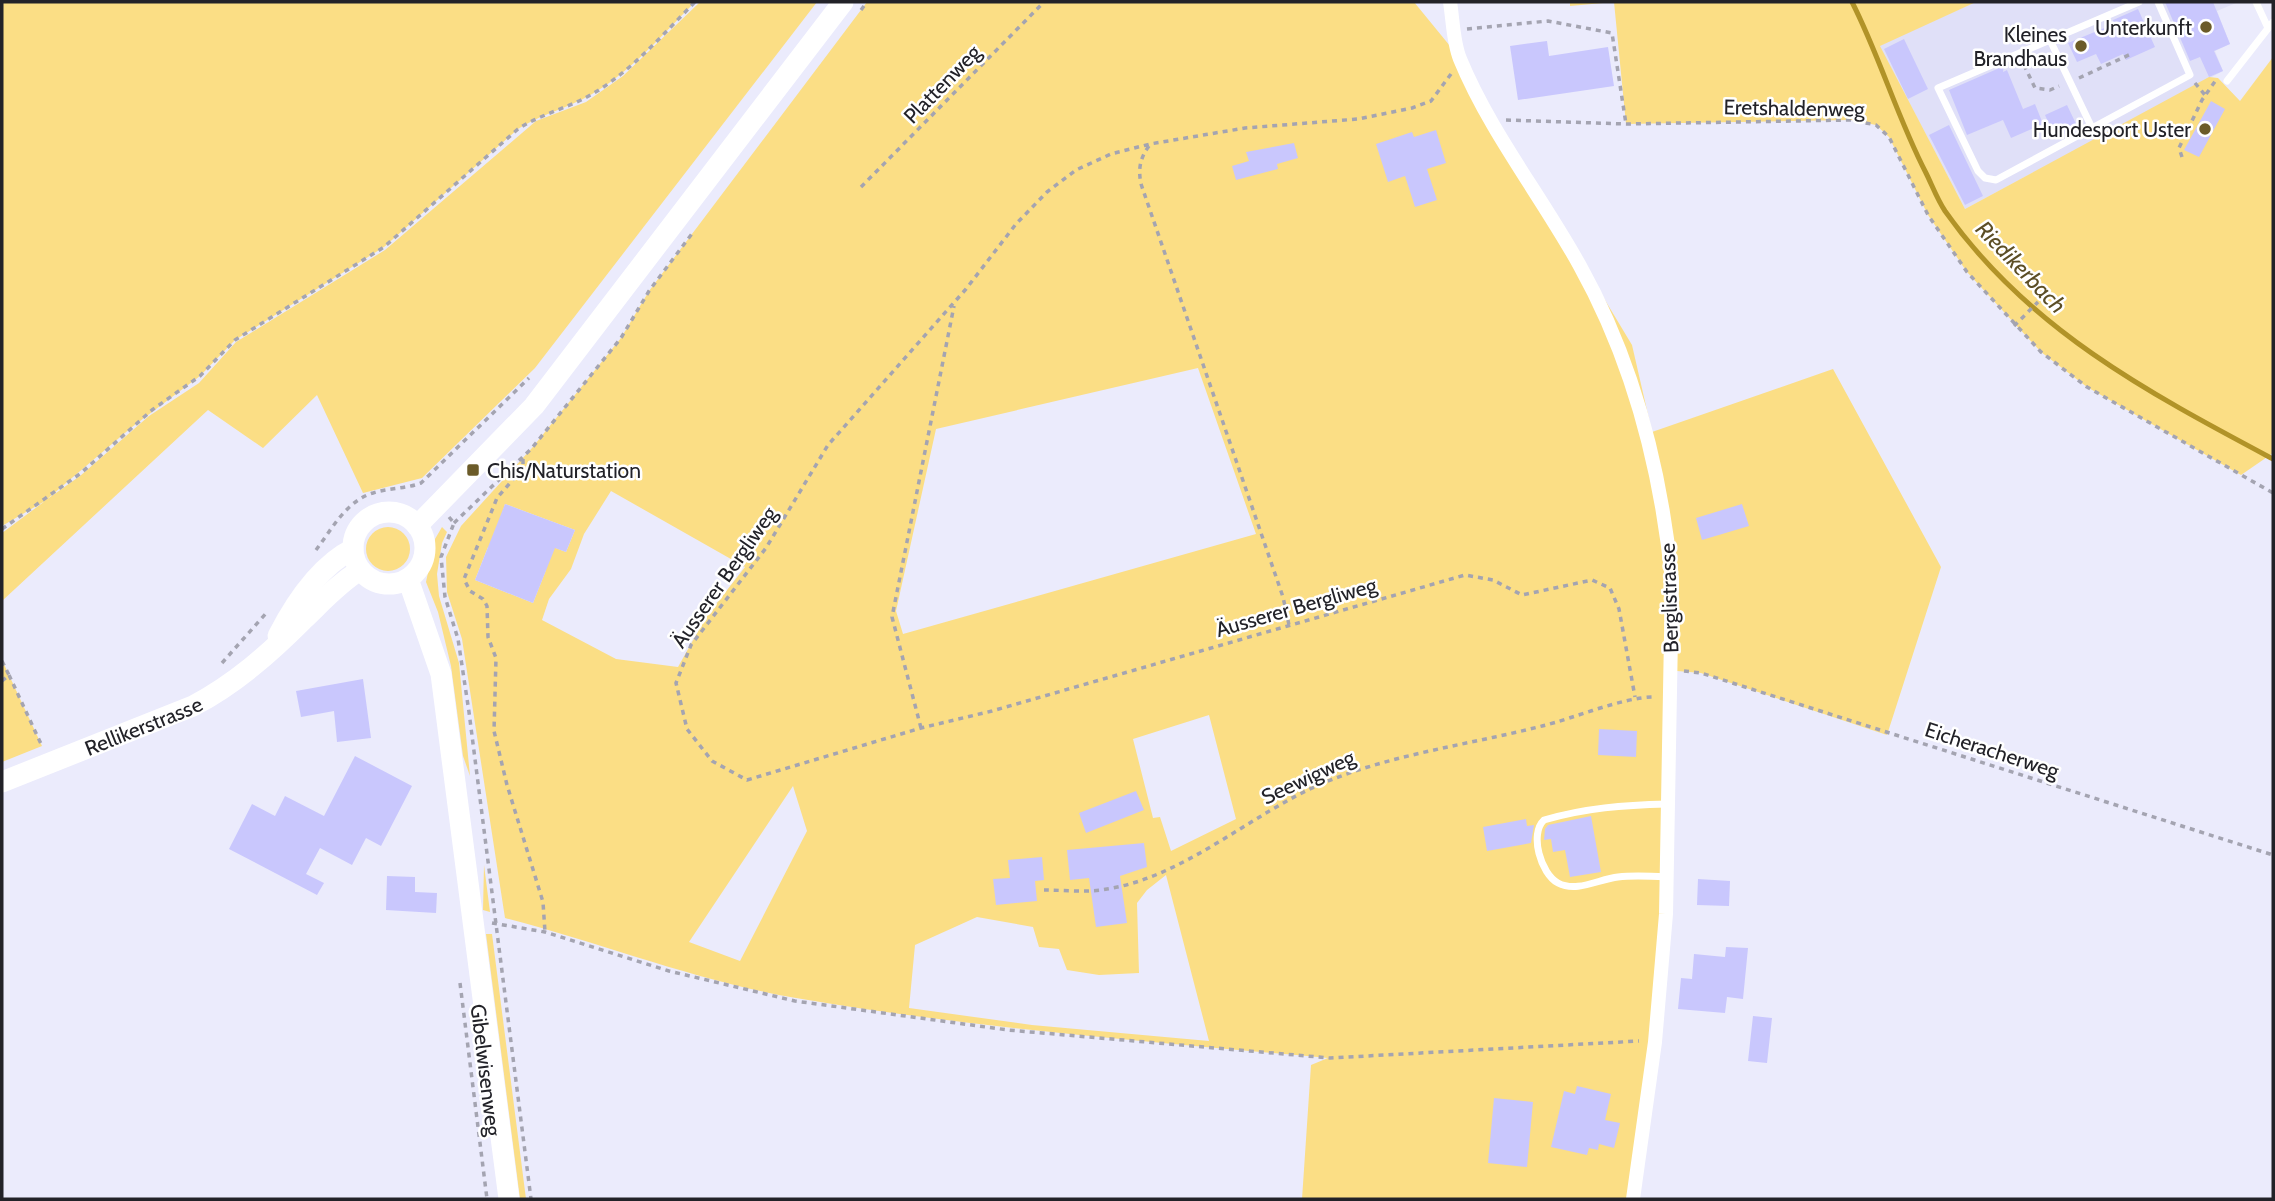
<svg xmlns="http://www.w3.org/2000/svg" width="2275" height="1201" viewBox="0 0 2275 1201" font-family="Cabin,sans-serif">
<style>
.built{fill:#e0e0f8}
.green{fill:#fbde85;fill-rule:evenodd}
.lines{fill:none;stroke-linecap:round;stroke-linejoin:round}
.stream{stroke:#b19328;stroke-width:5}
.building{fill:#c9c7fd}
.path{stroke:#a4a4b1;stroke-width:3.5;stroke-dasharray:5 5;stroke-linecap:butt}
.lane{stroke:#fff;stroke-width:7}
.street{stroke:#fff;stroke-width:14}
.secondary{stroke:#fff;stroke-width:21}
.poi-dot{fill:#6b5b29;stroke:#fff;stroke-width:2.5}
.labels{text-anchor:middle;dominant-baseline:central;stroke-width:5;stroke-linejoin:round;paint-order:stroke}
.poi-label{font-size:21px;fill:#222228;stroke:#fff;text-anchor:end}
.street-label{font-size:21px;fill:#222228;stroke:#fff}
.water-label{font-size:23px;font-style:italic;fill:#5c4e25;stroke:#fff}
</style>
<rect width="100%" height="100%" fill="#ebebfc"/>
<!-- built -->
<path class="built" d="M1976,2H2235L2236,3L2217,11L2230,44L2215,51L2223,71L1965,209L1879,45Z"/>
<!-- green -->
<path class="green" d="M2,2H695C661,36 626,78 581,100C560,110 538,116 518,129L384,247L235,340L200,376L132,427L46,500L80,476L149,416L199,383L236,342L385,250L536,121L586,102L623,76L700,2H817L535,368L422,478L363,493L317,395L263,448L208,410L2,601V533L45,501L2,526Z
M867,2H1414L1459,57L1632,345L1652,432L1833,369L1941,567L1887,735L1701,673L1677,671L1658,1044L1631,1199H1302L1311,1065L1328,1058C1150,1042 972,1028 796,998C696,981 602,943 505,918L462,639L447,592L446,557L461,526L532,448L621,338L649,291ZM1198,368L1256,534L903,634L896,611L936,429ZM611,491L745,567L706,617L678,667L616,659L542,620L549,599L571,569L584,534ZM505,504L575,530L566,552L498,526ZM488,547L546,570L533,603L475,580ZM1209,715L1236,819L1171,851L1160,817L1153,818L1133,739ZM793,786L807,831L740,961L689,942ZM1166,875L1209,1041L1032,1025L909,1008L915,945L977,917L1033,927L1039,947L1059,949L1067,970L1099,975L1139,973L1137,903L1147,890Z
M1570,2H1976L1880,46L1965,209L2209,77L2218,78L2240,101L2273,57V453L2241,475L2087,387L2041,352L1967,272L1928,215L1889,137L1876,125L1851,120L1626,124L1614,2L1570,6Z
M366 549a22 22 0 1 1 44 0a22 22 0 1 1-44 0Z
M442,527L447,532L442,543L437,574L439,596L459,663L470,776L463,756L451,666L438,612L426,582L435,539Z
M2,660L42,746L2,762Z
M484,865L490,912L483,910Z
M486,934H492L526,1199H520Z"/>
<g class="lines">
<!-- stream -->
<path class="stream" d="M1852,2C1880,57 1897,117 1926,173C1932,185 1937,199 1945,211C2028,329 2149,393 2273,459"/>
</g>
<!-- building -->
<path class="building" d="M2165,2H2213L2230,44L2214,51L2223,71L2209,77L2200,57L2190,61Z
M2138,9L2155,47L2126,60L2123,54L2101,64L2096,54L2077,62L2068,43L2114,24L2113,20Z
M1904,39L1928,89L1908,99L1884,49Z
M1547,41L1549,56L1608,47L1614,86L1518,100L1510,46Z
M2004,66L2003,72L2007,70L2023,109L2035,104L2043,124L2011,138L2003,120L1967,135L1949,90Z
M2211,101L2225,109L2199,157L2184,150Z
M2067,105L2078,128L2055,138L2045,115Z
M1949,125L1983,196L1965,205L1929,135Z
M1436,130L1446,163L1427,169L1437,200L1415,207L1405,176L1388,182L1376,144L1412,132L1414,137Z
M1294,143L1298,158L1277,164L1278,169L1236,180L1232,166L1249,161L1246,152Z
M505,504L575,530L566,552L555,548L533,603L475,580Z
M1742,504L1749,526L1702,540L1696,518Z
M363,679L371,738L337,742L334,711L301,717L296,691Z
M1599,729L1637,731L1636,757L1598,755Z
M355,756L412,786L381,846L366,838L352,865L320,848L306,874L324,883L317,895L229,849L252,804L275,816L285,796L324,816Z
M1136,791L1144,810L1086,833L1079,813Z
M1591,816L1601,872L1570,877L1565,850L1553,852L1551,839L1544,840L1545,829L1548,825Z
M1526,819L1527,826L1534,825L1531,843L1487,851L1483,827Z
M1144,843L1147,867L1120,876L1127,923L1096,927L1089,878L1070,880L1067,850Z
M1042,857L1044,880L1035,881L1037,901L996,905L993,879L1010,878L1008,860Z
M387,876L415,877V892L437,893L436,913L386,910Z
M1698,879L1730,881L1729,906L1697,905Z
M1726,947L1748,948L1743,999L1727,997L1725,1013L1678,1009L1681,978L1692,979L1694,954L1725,957Z
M1753,1016L1772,1018L1767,1063L1748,1061Z
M1577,1086L1611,1094L1605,1120L1620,1123L1614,1148L1599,1144L1598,1150L1589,1148L1587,1155L1551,1147L1564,1091L1575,1094Z
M1494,1098L1533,1102L1527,1167L1488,1163Z"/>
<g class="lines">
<!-- path -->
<path class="path" d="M861,10L867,2
M1467,29L1548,21L1612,33L1626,124
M2024,65L2035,88L2050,90L2059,86
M1451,74L1431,101L1412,108L1358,119L1245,128L1150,144L1111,154L1076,170L1047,192L1016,224L966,289L828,445L766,548L691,645L676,683L687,729L712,761L747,780L921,728L992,711L1465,575L1493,580L1522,595L1592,580L1610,588L1619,609L1635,697
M2079,78L2131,54
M2195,83L2205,95
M1506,120L1626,124L1851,120L1876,125L1889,137L1928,215L1967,272L2041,352L2087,387L2273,493
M1149,146C1140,158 1138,169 1141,184L1283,597L1289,625
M2182,157L2179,148L2202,100L2216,80
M861,187L1044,2
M2014,326L2038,302
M523,459V468L497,498L464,579L470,591L483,599L487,606L488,637L496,658L494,731L507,785L543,902L545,932
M449,517L454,523L441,557L445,597L458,639L469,712L531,1199
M454,523L532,448L621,338L649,291L694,231
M2,529L81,473L152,410L200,376L235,340L384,247L518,129C538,116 560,110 581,100C626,78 661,36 695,2
M316,550C332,529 346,501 373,493C388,488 405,489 421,483L529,378
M2,661L9,675L2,681
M222,663L268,611
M1684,671L1701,673L2273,855
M9,675L42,746
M921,728L892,617L954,306
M1044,890C1064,890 1087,893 1107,889C1184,877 1251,814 1321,784C1391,754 1468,745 1542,726C1575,718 1623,697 1654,697
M492,923L545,932L669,971L795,1001L1008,1030L1330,1058L1639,1041
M460,983L487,1199"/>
<!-- lane -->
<path class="lane" d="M2139,2L1938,88L1978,171L1985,178L1996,180L2190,75L2158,2
M2256,2L2268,28
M2050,40L2092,128
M2227,81L2273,22
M1667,877C1650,876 1634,875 1618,877C1599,879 1577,893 1558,883C1541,874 1529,834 1544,820C1585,808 1624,805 1667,804"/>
<!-- street -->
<path class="street" d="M1450,2C1453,20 1453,42 1460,59C1490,132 1542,197 1580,266C1634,363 1661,470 1672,580L1666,914L1655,1042L1633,1199"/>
<!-- secondary -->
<g class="secondary">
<circle cx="389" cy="548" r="36"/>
<path d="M417,526L534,406L843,2"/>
<path d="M408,579L441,674L509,1199"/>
<path d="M278,636C295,603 319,566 353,549"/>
<path id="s1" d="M2,782L193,706C235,684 270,653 303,620C322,602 338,584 360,570"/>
</g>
</g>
<!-- markers -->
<g class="poi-dot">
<circle cx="2206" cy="27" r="7"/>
<circle cx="2081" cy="46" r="7"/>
<circle cx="2205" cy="129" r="7"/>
<rect x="466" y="463" width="14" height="14" rx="3.5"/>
</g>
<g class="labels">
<!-- poi labels -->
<g class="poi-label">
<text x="2192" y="27">Unterkunft</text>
<text x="2067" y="34">Kleines<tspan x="2067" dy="24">Brandhaus</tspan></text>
<text x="2191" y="129">Hundesport Uster</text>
<text x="487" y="470" text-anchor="start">Chis/Naturstation</text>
</g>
<!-- street labels -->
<g class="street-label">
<text transform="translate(942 84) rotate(-46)">Plattenweg</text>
<text transform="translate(1794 108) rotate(1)">Eretshaldenweg</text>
<text transform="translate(724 577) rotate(-55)">Äusserer Bergliweg</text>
<text transform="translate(1669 598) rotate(-92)">Berglistrasse</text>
<text transform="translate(1296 607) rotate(-16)">Äusserer Bergliweg</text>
<text stroke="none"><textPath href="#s1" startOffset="152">Rellikerstrasse</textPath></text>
<text transform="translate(1992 750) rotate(18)">Eicheracherweg</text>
<text transform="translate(1308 777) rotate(-25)">Seewigweg</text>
<text transform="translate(486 1070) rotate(83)">Gibelwisenweg</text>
</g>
<!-- water labels -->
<g class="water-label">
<text transform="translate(2021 267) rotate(46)">Riedikerbach</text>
</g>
</g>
<!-- border -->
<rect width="2275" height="1201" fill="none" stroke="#222228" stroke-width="7"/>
</svg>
